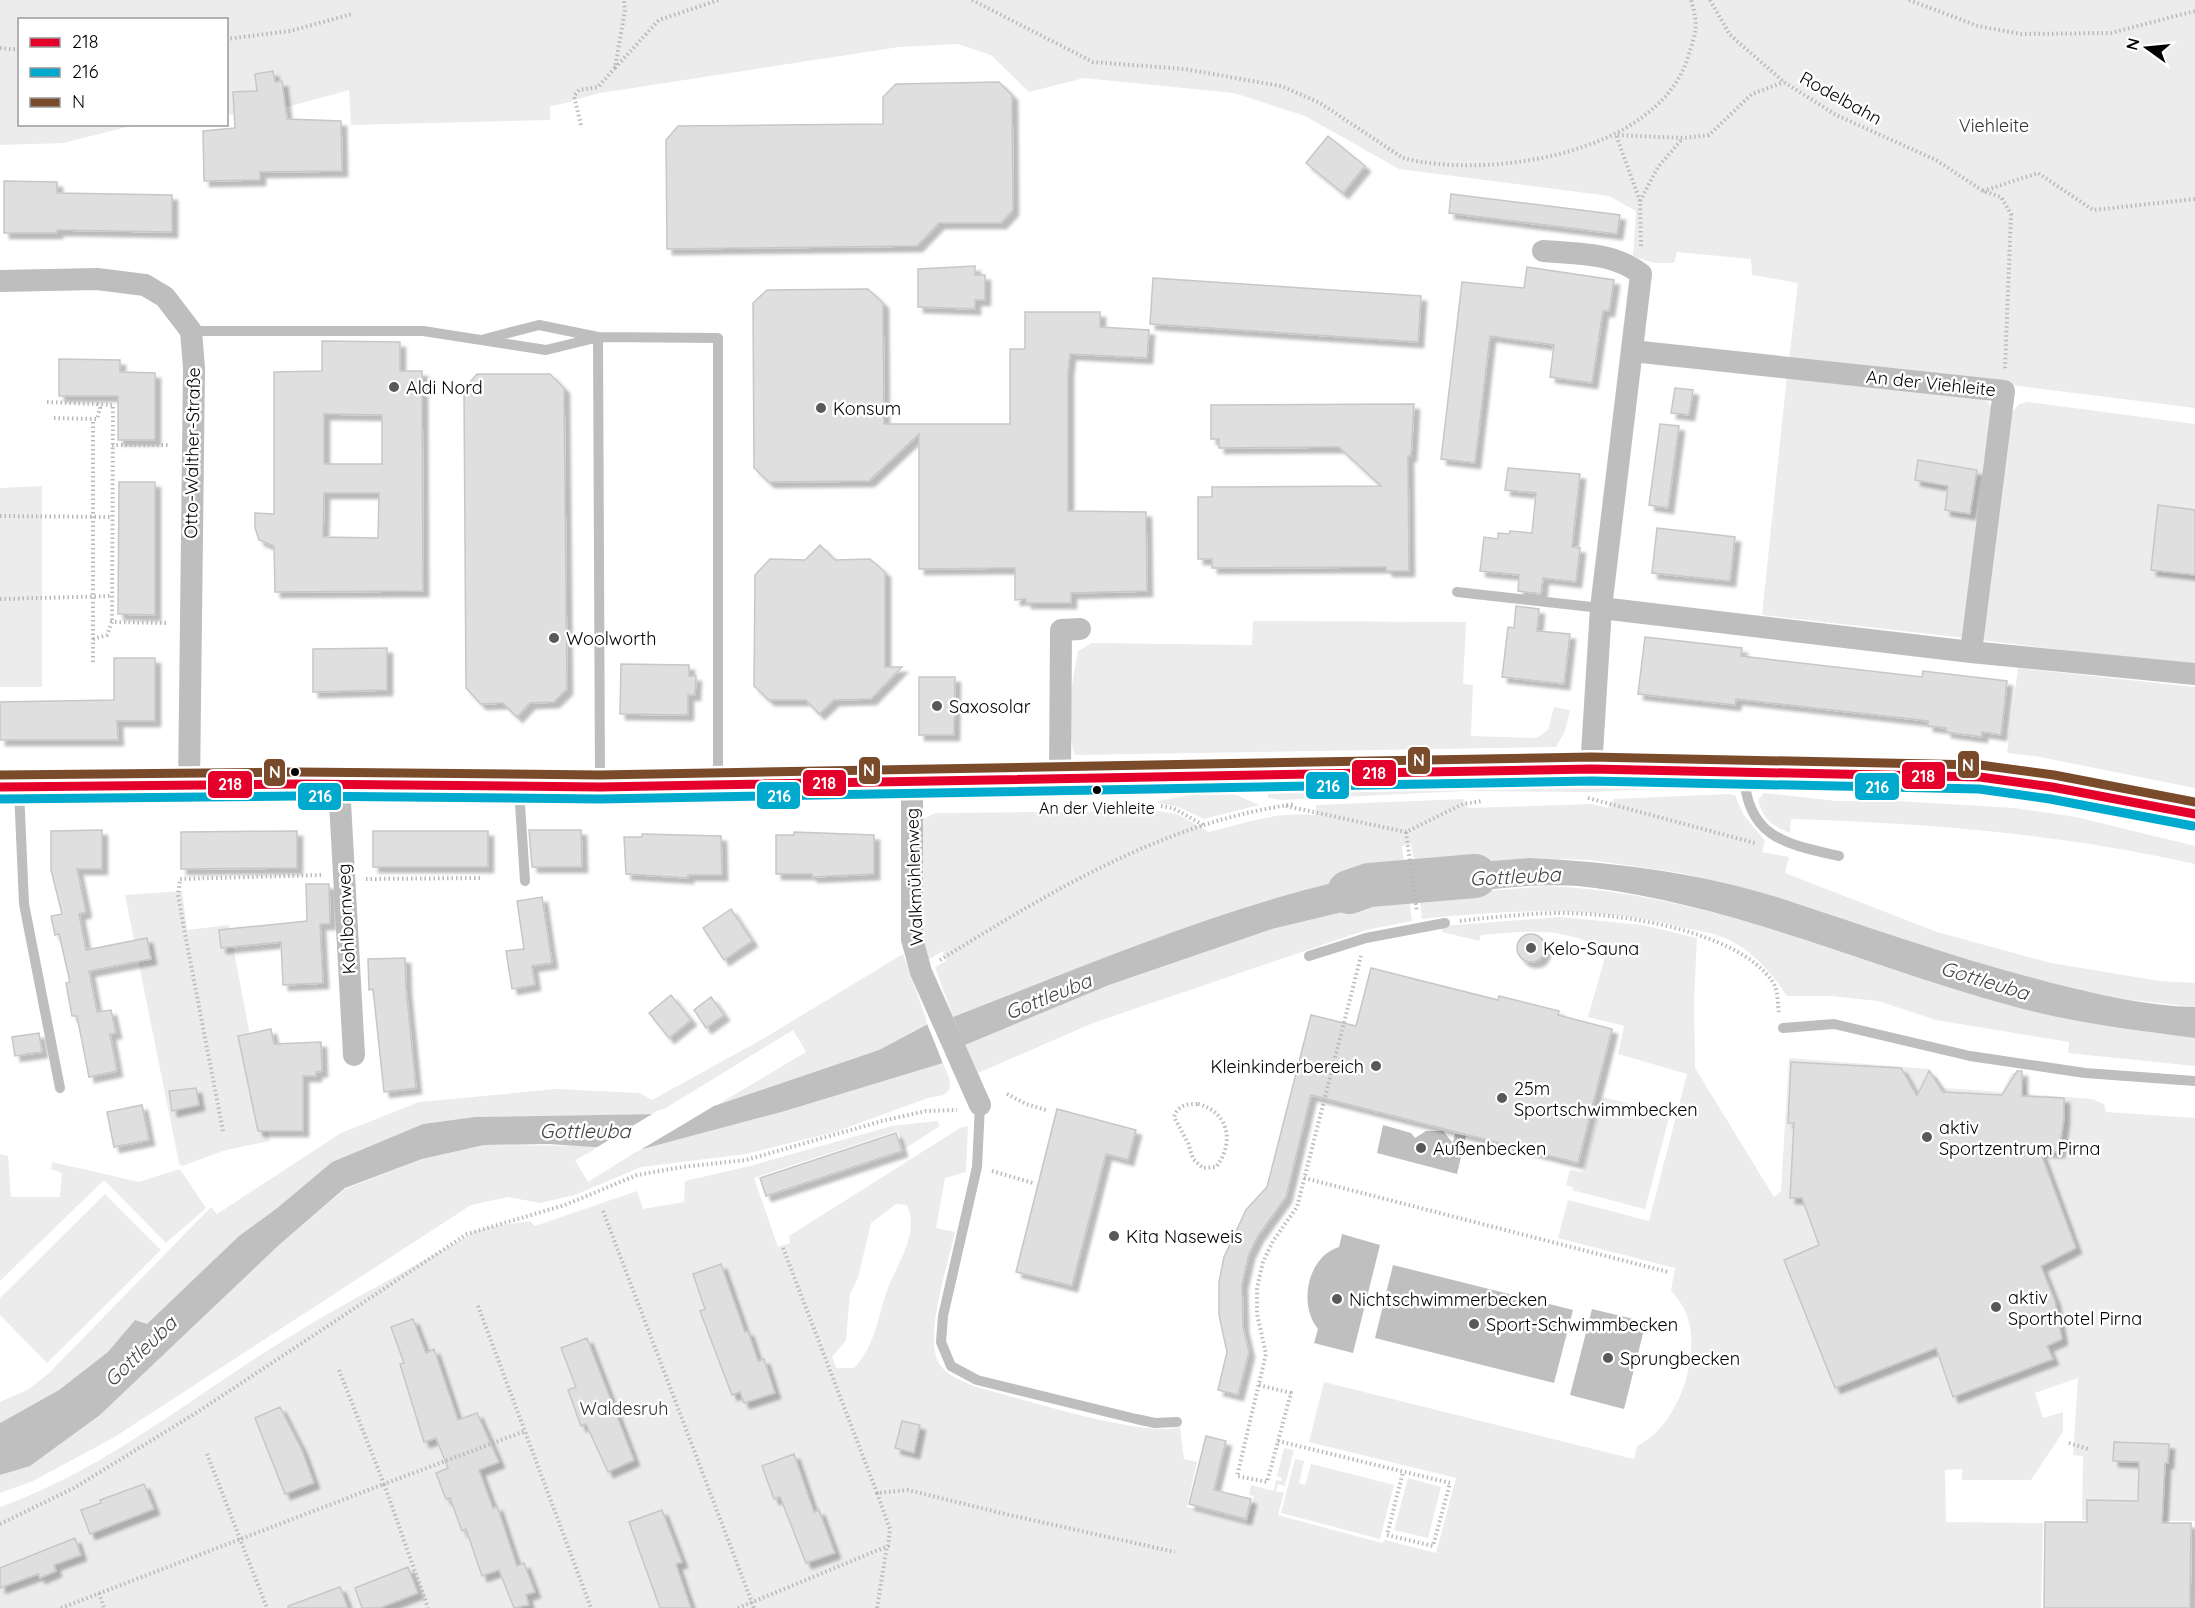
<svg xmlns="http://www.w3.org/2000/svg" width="2195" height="1608" viewBox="0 0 2195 1608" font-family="Quicksand,sans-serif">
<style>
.green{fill:#ececec;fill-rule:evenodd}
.water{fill:#bfbfbf}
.pier{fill:#fff}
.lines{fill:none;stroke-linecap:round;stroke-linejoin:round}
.river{stroke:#bfbfbf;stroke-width:44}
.building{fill:#dfdfdf;stroke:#c7c7c7;stroke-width:1.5;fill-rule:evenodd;filter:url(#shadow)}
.path{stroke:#b9b9b9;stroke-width:4;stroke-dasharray:1.5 3;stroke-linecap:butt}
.service{stroke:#bebebe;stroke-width:10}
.minor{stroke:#bebebe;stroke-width:22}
.secondary{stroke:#b8b8b8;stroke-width:32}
.bus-1-casing{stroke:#fff;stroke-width:14}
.bus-2-casing{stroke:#fff;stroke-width:14}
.bus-3-casing{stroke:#fff;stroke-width:14}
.bus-1{stroke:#e4002b;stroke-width:9}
.bus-2{stroke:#00a9ce;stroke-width:9}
.bus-3{stroke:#7a4b2a;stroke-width:9}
.poi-dot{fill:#595959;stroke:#fff;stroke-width:2}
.bus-dot{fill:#000;stroke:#fff;stroke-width:2}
.labels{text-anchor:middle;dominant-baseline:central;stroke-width:5;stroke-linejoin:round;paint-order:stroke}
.bus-label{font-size:16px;fill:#000;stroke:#fff}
.street-label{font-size:18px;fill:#000;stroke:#fff}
.park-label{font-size:18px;fill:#333;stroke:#fff}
.poi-label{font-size:18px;fill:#000;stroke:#fff;text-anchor:start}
.water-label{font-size:20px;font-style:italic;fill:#444;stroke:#fff}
.line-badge{stroke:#fff;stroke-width:2}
.badge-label{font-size:16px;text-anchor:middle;font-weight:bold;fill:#fff}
</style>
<defs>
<filter id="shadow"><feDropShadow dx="5.5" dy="5.5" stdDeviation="1.5" flood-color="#0004"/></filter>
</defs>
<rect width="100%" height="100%" fill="#fff"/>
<!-- green -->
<path class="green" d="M0,0H2195V408L1883,369L1789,360L1798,283L1752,275L1751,259L1677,252L1674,263H1654L1633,256L1636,211L1609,196L1399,169L1305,116L1234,93L1084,78L1029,92L991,55L957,44L899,47L600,93C582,97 567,104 550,106V120L351,125L349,90L269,112L227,115L226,20H20V124L135,125L63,143L0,145Z
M1787,375L1973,394L1987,401L1995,410L1965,638L1762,615Z
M2028,402L2195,424V666L1980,640L2012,412L2019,404Z
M42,486V687H0V488Z
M1253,621L1466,622L1463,684L1473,685L1471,736L1536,738L1548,730L1554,707L1570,710L1565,731L1556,747L1075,755C1064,724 1072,683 1078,651L1092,643L1252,645Z
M2018,668L2195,687V788L2035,756L2007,753Z
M1548,783L1728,786L1589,792L1465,791L1281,800L1268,798V788Z
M1229,788L1234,794L1259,805L1204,819L1176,806L1158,803V801Z
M1764,793L1837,801H1897L2015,808L2076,817L2195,846V864C2061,834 1928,823 1791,819L1790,833C1772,826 1763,819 1758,800Z
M1728,794L1735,795L1743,814L1765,841L1762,852L1789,857L1785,873L1937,932L2051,963L2160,981L2195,983V1007L2106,997L2019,975L1890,936L1781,899L1681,873L1590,860L1529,858L1415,867L1411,844L1402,846L1405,868C1249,894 1101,960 953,1017L935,967L946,961L943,951L928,960L923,939L921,820L935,813L1157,811L1177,814L1209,832C1244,823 1278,811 1315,815L1316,805L1463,799L1468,808L1592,804L1608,808L1614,799Z
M1547,886C1708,893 1858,962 2012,1006C2071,1023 2134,1030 2195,1038V1066L2068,1053L2069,1042L1936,1020L1878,1001L1831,996H1787C1772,973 1751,949 1725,938C1711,932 1694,930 1680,927C1594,905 1510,910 1422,919L1419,897Z
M182,891L187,930L229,925L270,1141L226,1150L182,1166L179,1163L125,895Z
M1409,896L1412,921L1366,930L1093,1023L978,1073L965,1045L1109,985L1272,929Z
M1560,917L1643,925L1697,938L1694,999L1695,1068L1774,1197L1781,1191L1789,1058L1930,1069L1944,1088L2002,1092L2012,1073H2016L2026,1084V1094L2092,1099L2104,1104L2106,1112L2195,1118V1521L2082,1520L2083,1456L2073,1455L2078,1378L2035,1393L2043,1418L2063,1412V1432L2031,1480H1962V1469L1945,1470L1946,1522L2043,1523L2041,1608H0V1507C107,1469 197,1393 294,1334C353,1298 416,1266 476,1231L489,1227L530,1221L535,1226L637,1191L643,1209L684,1202L685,1181L750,1166L892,1126L937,1121L940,1126L904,1149L897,1131L754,1178L778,1247L790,1243L789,1236L960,1128L968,1126L966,1172L945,1178L936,1228L955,1232C949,1262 922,1339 940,1365C949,1377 963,1381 976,1387C1020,1398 1142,1438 1180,1427L1184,1459L1197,1462L1187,1507L1247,1523L1254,1496L1249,1495L1251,1485L1274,1491L1276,1480L1281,1481L1282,1478L1277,1476L1284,1448L1294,1450L1285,1486L1278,1484L1276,1492H1284L1278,1515L1382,1543L1385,1540L1436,1553L1456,1478L1309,1442L1324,1382L1634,1459L1637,1446C1676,1427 1699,1364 1689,1322C1686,1309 1679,1300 1671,1290L1675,1268L1558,1238L1568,1200L1649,1221L1687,1074L1618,1054L1624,1026L1588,1017L1607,950C1558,926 1533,931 1481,935L1479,941L1442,932L1443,926ZM896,1204L907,1205C920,1233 898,1262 888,1288C877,1317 876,1345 854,1368H836L832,1357L846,1340L850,1294L858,1278L871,1223Z
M903,954L928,1024L879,1050L717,1105L806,1052L793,1030L656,1114L475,1117L423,1124L332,1162L276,1209L239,1236L147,1325L135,1320L109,1352L59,1390L0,1423V1402L29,1389L49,1373L211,1207L217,1214L341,1133L419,1102L557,1089L640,1093L652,1100L761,1040Z
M943,1063L950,1080L949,1090L943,1095L928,1098L835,1132L746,1154L641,1167L575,1195L540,1203L508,1197L471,1205L113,1438L33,1481L0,1493V1475L30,1465L100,1415L279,1245L345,1189L422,1159L484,1145L601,1146L575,1160L588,1182L639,1150L785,1111Z
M1603,1097L1670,1114L1645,1209L1572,1190L1573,1187L1566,1185L1570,1170L1583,1172Z
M0,1154L8,1156L11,1197H60L62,1173L51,1169L52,1162L139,1182L180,1169L206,1208L166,1243L104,1180L0,1281Z
M105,1194L161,1250L47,1363L0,1315V1298Z
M1295,1459L1304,1461L1299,1483L1305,1485L1311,1464L1394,1485L1380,1539L1281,1513Z
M1408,1478L1441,1487L1428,1538L1394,1530Z"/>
<!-- water -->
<path class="water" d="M1529,858C1615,862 1701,873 1783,899C1871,928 1958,959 2048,982C2096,994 2145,1006 2195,1007V1038C2134,1030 2072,1023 2012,1006C1873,968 1739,907 1595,888C1537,880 1476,892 1419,897L1415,867Z
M1405,868L1409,896L1272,929L1109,985L965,1045L953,1017C1101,960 1249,894 1405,868Z
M928,1024L943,1063L785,1111L639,1150L548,1144L484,1145L422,1159L345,1188L279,1245L100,1415L30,1466L0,1475V1423L59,1390L108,1352L135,1320L147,1324L239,1236L276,1209L332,1162L423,1124L475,1117L656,1114L717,1105L879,1050Z
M1383,1125L1411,1133L1415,1138L1426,1131H1443L1453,1143L1455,1134L1466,1136L1457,1174L1377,1153Z
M1342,1234L1380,1245L1353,1353L1314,1343L1318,1329C1298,1305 1307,1257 1339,1247Z
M1393,1265L1573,1310L1554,1383L1375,1338Z
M1592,1309L1646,1322L1624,1409L1570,1395Z"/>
<!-- pier -->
<path class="pier" d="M926,1021L930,1022L946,1062L944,1066Z
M729,1097L637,1152L594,1149L659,1110Z"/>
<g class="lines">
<!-- river -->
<path class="river" d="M1349,892L1369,885L1475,876"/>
</g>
<!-- building -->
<path class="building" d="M273,71L275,82L282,81L287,119L341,121L342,171L260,172V180L204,181L203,131L235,128L233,92L257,91L255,74Z
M999,82L1012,95L1013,210L1001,223H939L917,246L667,249L666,140L678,126L883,124V97L896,84Z
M1328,136L1365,166L1343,193L1306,163Z
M4,181L57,182V193L172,195V232L57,230V233H4Z
M1451,194L1620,215L1617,234L1449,213Z
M975,266V275H985V300H975V309L918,307V269Z
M1527,267L1614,280L1609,311H1603L1592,383L1550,377L1554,345L1490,336L1475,463L1441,459L1462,282L1524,288Z
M1153,278L1421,296L1418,342L1150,324Z
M868,289L883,303L884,424H1010V349H1025V312H1100V327L1149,330L1147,358L1070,354L1068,372V511L1146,512L1147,591L1071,593V603H1026V599L1015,600V568L919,569V434L869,481L769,482L754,468L753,303L767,290Z
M322,341L400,342V371H422L423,591L275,592L274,546L259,540L255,528V513L274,514V372L322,371ZM324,414L382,415V464H324ZM324,493H379L378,538L323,537Z
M59,359L120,360V372L155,373V440H118V396H59Z
M477,374H550L564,388L567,689L554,702L530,703L517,717L503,703L481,704L466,688L464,389Z
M1675,388L1693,390L1689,415L1671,413Z
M1414,404L1411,456H1408L1409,571H1387L1386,567L1212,568V559H1198V497H1212V487L1381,486L1339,447L1219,448V439H1211V405Z
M1660,424L1679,426L1668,508L1649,505Z
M1918,460L1977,470L1970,514L1945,510L1948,486L1915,480Z
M1508,468L1580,474L1572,547L1580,548L1576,582L1543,578L1541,594L1518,591L1519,575L1480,571L1484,537L1498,539V533L1509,534L1510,531L1532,533L1536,493L1505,490Z
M119,482H155V615L118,614Z
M2158,505L2195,510V575L2151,570Z
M1657,528L1735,537L1730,581L1652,573Z
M820,545L835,560L870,559L885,572V667H902L871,699L834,700L819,714L806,700H769L754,686L755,575L770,559L805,560Z
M1516,606L1539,609L1537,631L1570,634L1564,684L1502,677L1508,627L1514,628Z
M1645,637L1742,648L1741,656L1922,677L1923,671L2007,681L2001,735L1982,732V737L1946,732V728L1928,726V721L1736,699L1735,705L1638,694Z
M387,648V690L313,692V649Z
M114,658H155V721H117L118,740H0V702L114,700Z
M621,664L689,665V676H696L695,695H688V715L620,714Z
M919,677H955L954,735H919Z
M102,830V869H77L86,912L79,914L86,950L147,938L151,959L89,971L97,1012L111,1010L116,1033L110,1034L117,1071L89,1077L77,1016H72L66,983L70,982L59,934L55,935L51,916L62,914L51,870V831Z
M529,830H581L582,867H532Z
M297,831V868L181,869V832Z
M373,831H488V867H373Z
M794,832L874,835V874L812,877V874H776V835H794Z
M642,834L721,836L722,875H688V878L626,874L624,837H642Z
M306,884H329L330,924H320L323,983L283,985L281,942L221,948L219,930L307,921Z
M542,897L552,963L532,966L535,985L512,989L506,951L524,949L517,901Z
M731,909L752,941L724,960L703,928Z
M1517 948a14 14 0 1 1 28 0a14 14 0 1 1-28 0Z
M405,958L406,988L416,1088L384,1092L373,989L369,990L368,959Z
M1371,968L1498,1000L1499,996L1559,1011L1558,1015L1612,1029L1578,1163L1311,1095L1286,1197L1258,1236L1249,1254L1242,1284L1243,1327L1249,1352L1238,1395L1218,1390L1227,1352L1219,1315V1282L1224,1257L1246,1210L1267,1187L1311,1015L1356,1026Z
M671,995L691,1020L669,1038L649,1013Z
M711,997L724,1015L706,1028L694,1010Z
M271,1029L274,1044L321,1042L322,1071L316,1072V1076H303V1131H258L238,1036Z
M39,1033L42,1052L15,1056L12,1037Z
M1791,1062L1901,1068L1917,1096L1929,1071L1943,1092L2002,1095L2017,1071H2022V1096L2064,1098V1118L2059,1152L2040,1151L2076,1248L2041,1266L2055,1301L2062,1339L2047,1346L2053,1359L1953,1397L1936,1348L1835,1388L1784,1260L1819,1245L1802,1198H1790L1794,1123H1788Z
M196,1088L199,1105L172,1111L169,1091Z
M142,1105L149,1140L114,1147L107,1112Z
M1057,1109L1136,1130L1128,1160L1106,1154L1072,1286L1016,1272Z
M896,1133L902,1151L766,1196L760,1178Z
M721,1264L745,1332L748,1331L758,1361L764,1359L775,1393L744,1403L740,1392L732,1395L700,1311L705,1309L693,1274Z
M413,1319L426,1353L434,1349L458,1420L477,1413L499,1462L479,1470L493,1508L497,1506L517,1566L524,1563L535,1592L526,1595L529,1605L514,1608L499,1570L482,1576L466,1529L462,1531L450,1498L446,1499L436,1473L448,1468L436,1438L424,1442L400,1364L404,1363L391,1327Z
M587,1338L634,1460L608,1472L586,1424L581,1426L568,1390L576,1387L561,1348Z
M280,1407L302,1450L314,1483L285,1494L255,1418Z
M902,1421L920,1425L914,1453L895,1448Z
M1206,1436L1226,1441L1214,1490L1251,1499L1246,1519L1189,1504Z
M2114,1442L2169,1444L2168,1463H2165L2162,1523H2191L2190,1608H2044L2045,1522H2087V1500L2138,1501L2139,1462L2113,1461Z
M794,1454L814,1512L819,1510L835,1553L806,1563L780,1497L774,1499L762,1466Z
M144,1484L154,1509L90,1534L81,1510L101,1503L100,1500Z
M662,1510L682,1562L676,1564L691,1608H660L629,1522Z
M75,1538L81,1555L54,1565L56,1571L40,1578L38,1574L0,1588V1568Z
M408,1567L418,1593L380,1608H362L355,1588Z
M340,1587L348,1608H288V1606Z"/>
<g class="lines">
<!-- path -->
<path class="path" d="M972,0L1093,62L1184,69L1281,86L1320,103L1403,158C1488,180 1658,154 1688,57C1696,31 1699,27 1691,0
M1710,0L1730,35L1784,82L1836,115L1936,160L1983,191L2001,197L2011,214L2005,369
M1909,0L1978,26L2021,34L2111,33L2195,11
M226,39L290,31L352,14
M0,48L20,50
M615,68L659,20L719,0
M581,125L574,96L579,90L598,87L615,68L625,10L624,0
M1983,191L2038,173L2093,210L2195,199
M1640,201L1616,135L1683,138L1709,135L1752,94L1784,82
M1641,246L1640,201L1658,167L1683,138
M47,402L97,404L100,408L97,419L52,418
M97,404L113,405L112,622
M112,445H170
M0,516L112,517
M0,599L112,596
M93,639L107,635L112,622L169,623
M93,662V419
M1588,798L1755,843
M1161,806L1173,808L1203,825
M1286,806L1406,832L1463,804L1482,801
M1101,808L1147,807
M1406,832L1417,912
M366,879L481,878
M1460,921C1492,917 1524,914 1556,913C1615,912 1737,930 1772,981C1779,991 1777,1002 1779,1012
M940,960C1050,892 1164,822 1295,804
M1007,1094L1026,1104L1046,1110
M1198,1104C1229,1112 1235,1143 1216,1167L1203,1168L1193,1159L1188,1143L1174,1117C1178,1105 1186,1104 1198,1104Z
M223,1131L185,934L178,895L180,879L322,875
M992,1171L1033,1183
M1304,1178L1668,1272
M603,1211L754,1608
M783,1248L877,1493L908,1490L1005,1514L1175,1552
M478,1306L591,1608
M339,1370L384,1484L525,1431
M1259,1385L1291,1393L1267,1482L1237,1476L1266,1354L1257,1314V1288L1263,1262L1273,1241L1297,1207L1361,956
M1278,1441L1450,1483L1433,1546L1387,1535L1403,1472
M2069,1443L2088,1449
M207,1454L267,1608
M0,1524L74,1488L196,1413L467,1234L565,1205L637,1175L682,1167L746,1160L882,1121L926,1111L957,1110
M99,1593L104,1608
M61,1608L384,1484L428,1608
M738,1608L888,1546L890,1529L877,1493
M877,1608L887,1546"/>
<!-- service -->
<path class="service" d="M191,331H423L546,350L595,338
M598,337L600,784
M485,339L539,325L598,337L718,338V782
M1457,592L1601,608
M1744,774C1747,838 1786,844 1839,856
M519,789L525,881
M19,790L24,904L60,1088
M1309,956L1366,938L1445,923
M1783,1028L1834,1024L1970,1056L2085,1073L2195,1081
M980,1105L977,1167L943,1316L941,1342L951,1366L977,1380L1136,1419L1155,1423L1177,1422"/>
<!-- minor -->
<path class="minor" d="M1543,251C1578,254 1613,252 1641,274L1601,608L1591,769
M0,281L97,279L145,285L165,297L191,331L194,368L189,787
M1632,351L2004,391L1971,652
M1601,608L1971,652L2195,674
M1060,777L1061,630L1080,629
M912,780V939L921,972L980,1105
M339,784L354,1055"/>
<!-- secondary -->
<path class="secondary" d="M0,787L296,784L600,787L1591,769L1980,777L2052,787L2195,814"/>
<defs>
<path id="bus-1" d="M0,787L296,784L600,787L1591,769L1980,777L2052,787L2195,814"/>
<path id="bus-2" d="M0,799L296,796L600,799L1591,781L1979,789L2050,799L2193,826"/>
<path id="bus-3" d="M0,775L296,772L600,775L1591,757L1980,765L2054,775L2195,802"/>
</defs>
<!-- bus-1 casing -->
<use href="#bus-1" class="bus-1-casing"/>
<!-- bus-2 casing -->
<use href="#bus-2" class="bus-2-casing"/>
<!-- bus-3 casing -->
<use href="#bus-3" class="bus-3-casing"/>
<!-- bus-1 -->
<use href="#bus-1" class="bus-1"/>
<!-- bus-2 -->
<use href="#bus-2" class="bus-2"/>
<!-- bus-3 -->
<use href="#bus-3" class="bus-3"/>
</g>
<!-- markers -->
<g class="poi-dot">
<circle cx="394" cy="387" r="6"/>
<circle cx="821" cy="408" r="6"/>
<circle cx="554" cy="638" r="6"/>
<circle cx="937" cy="706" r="6"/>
<circle cx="1531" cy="948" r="6"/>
<circle cx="1376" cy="1066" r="6"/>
<circle cx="1502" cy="1098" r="6"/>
<circle cx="1927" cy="1137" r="6"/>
<circle cx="1421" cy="1148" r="6"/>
<circle cx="1114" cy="1236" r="6"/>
<circle cx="1337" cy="1299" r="6"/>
<circle cx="1996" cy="1307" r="6"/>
<circle cx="1474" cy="1324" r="6"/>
<circle cx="1608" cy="1358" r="6"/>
</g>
<g class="bus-dot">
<circle cx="295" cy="772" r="5"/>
<circle cx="1097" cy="790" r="5"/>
</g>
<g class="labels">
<!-- bus labels -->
<g class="bus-label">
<text x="1097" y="808">An der Viehleite</text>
</g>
<!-- street labels -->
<g class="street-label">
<text transform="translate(1841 98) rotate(29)">Rodelbahn</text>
<text transform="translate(1931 383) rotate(6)">An der Viehleite</text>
<text transform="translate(192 453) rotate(-89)">Otto-Walther-Straße</text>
<text transform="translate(914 877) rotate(-92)">Walkmühlenweg</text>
<text transform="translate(346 919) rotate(-93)">Kohlbornweg</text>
</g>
<!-- park labels -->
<g class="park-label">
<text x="1994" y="125">Viehleite</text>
<text x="624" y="1408">Waldesruh</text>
</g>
<!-- poi labels -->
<g class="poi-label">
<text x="406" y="387">Aldi Nord</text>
<text x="833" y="408">Konsum</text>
<text x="566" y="638">Woolworth</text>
<text x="949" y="706">Saxosolar</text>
<text x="1543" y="948">Kelo-Sauna</text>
<text x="1364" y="1066" text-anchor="end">Kleinkinderbereich</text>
<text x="1514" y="1088">25m<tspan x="1514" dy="21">Sportschwimmbecken</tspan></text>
<text x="1939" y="1127">aktiv<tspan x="1939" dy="21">Sportzentrum Pirna</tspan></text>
<text x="1433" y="1148">Außenbecken</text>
<text x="1126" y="1236">Kita Naseweis</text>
<text x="2008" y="1297">aktiv<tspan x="2008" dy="21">Sporthotel Pirna</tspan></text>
<text x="1349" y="1299">Nichtschwimmerbecken</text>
<text x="1486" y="1324">Sport-Schwimmbecken</text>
<text x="1620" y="1358">Sprungbecken</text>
</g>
<!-- water labels -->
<g class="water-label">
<text transform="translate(1515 876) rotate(-3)">Gottleuba</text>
<text transform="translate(1985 980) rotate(17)">Gottleuba</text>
<text transform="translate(1048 996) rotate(-22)">Gottleuba</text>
<text x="585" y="1130">Gottleuba</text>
<text transform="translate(140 1351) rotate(-44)">Gottleuba</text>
</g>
</g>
<g class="line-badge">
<rect x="1407" y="746" width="24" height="29" rx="6" fill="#7a4b2a"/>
<rect x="1957" y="750" width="23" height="29" rx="6" fill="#7a4b2a"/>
<rect x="858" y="756" width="23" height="29" rx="6" fill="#7a4b2a"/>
<rect x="263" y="758" width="23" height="29" rx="6" fill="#7a4b2a"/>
<rect x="1351" y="759" width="46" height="28" rx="6" fill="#e4002b"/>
<rect x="1901" y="761" width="45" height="29" rx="6" fill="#e4002b"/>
<rect x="802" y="769" width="45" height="28" rx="6" fill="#e4002b"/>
<rect x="207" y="770" width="46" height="29" rx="6" fill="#e4002b"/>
<rect x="1305" y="771" width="45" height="29" rx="6" fill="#00a9ce"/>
<rect x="1854" y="772" width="46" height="29" rx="6" fill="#00a9ce"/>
<rect x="756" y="781" width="45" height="29" rx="6" fill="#00a9ce"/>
<rect x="297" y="782" width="45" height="29" rx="6" fill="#00a9ce"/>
</g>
<g class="badge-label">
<text x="1419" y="766">N</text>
<text x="1968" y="771">N</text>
<text x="869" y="776">N</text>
<text x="275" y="778">N</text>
<text x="1374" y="779">218</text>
<text x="1923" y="782">218</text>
<text x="824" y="789">218</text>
<text x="230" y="790">218</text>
<text x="1328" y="792">216</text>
<text x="1877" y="793">216</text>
<text x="779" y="802">216</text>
<text x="320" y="802">216</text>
</g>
<!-- legend -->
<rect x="18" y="18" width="210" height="108" fill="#ffffff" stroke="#999999" stroke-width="1.5"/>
<rect x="30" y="38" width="30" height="9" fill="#e4002b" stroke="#999999" stroke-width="1.5"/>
<text x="72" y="48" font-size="18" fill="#000000">218</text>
<rect x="30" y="68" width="30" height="9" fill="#00a9ce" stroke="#999999" stroke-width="1.5"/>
<text x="72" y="78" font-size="18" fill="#000000">216</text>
<rect x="30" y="98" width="30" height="9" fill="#7a4b2a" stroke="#999999" stroke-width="1.5"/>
<text x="72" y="108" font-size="18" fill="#000000">N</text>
<!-- north arrow -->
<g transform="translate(2147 48) rotate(285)" stroke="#ffffff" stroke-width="4.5" paint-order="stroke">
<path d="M0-4.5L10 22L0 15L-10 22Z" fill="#000000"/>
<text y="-9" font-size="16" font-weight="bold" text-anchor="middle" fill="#000000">N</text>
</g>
</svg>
